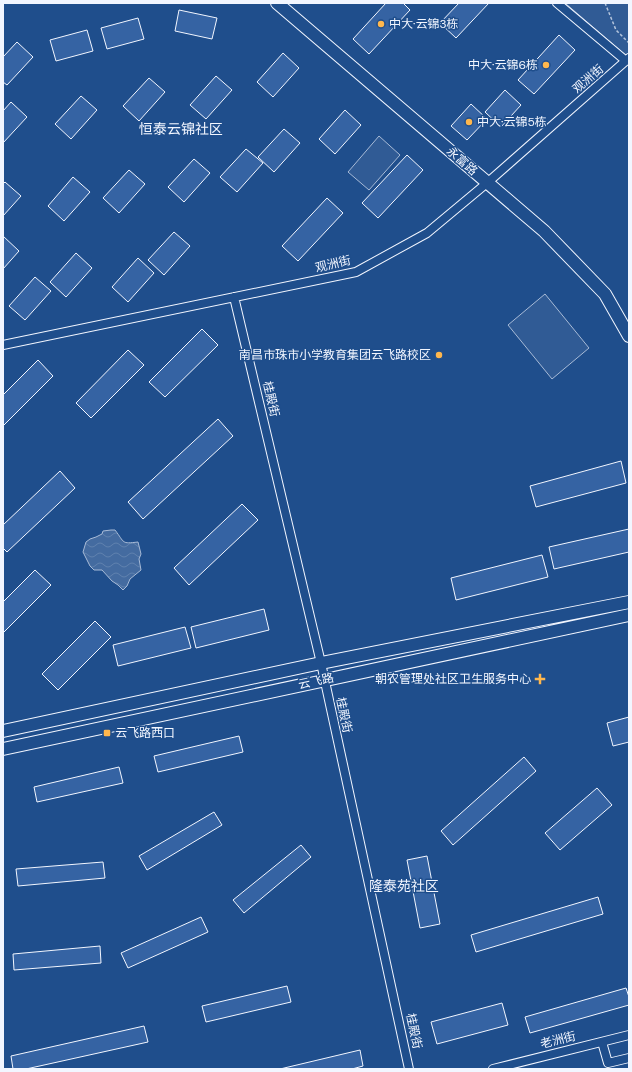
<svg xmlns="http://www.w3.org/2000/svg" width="632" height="1072" viewBox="0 0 632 1072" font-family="'DM Sans','Noto Sans SC',sans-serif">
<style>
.green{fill:#305b95;stroke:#a8bbd7}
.water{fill:url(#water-waves);stroke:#a8bbd7}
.building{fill:#3563a3;stroke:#f2f6ff}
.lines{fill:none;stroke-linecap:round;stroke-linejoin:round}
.street-casing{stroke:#f2f6ff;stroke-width:10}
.secondary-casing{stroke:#f2f6ff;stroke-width:14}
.path{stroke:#b3c4dc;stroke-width:1.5;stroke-dasharray:3 2;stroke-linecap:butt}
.street{stroke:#1f4e8c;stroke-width:8}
.secondary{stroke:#1f4e8c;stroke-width:12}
.poi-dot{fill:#ffb74d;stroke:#1f4e8c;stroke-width:1.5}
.labels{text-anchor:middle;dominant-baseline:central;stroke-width:3;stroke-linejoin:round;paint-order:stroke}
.poi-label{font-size:12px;fill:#f2f6ff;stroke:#1f4e8c;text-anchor:start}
.street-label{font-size:12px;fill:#f2f6ff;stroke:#1f4e8c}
.quarter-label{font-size:14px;fill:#f2f6ff;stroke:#1f4e8c}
</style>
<defs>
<pattern id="water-waves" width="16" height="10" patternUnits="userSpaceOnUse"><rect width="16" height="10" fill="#446ba0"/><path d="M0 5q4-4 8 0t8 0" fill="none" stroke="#5f81ae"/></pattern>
</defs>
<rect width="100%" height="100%" fill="#1f4e8c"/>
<!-- green -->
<path class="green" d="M565,3H629V58Z
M379,136L400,155L369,190L348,172Z
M545,294L589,348L552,379L508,325Z"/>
<!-- water -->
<path class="water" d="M111,530H115C125,543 121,544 138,542L141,554L139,559L141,570L130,579L127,586L123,590L118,585L112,581L102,570H94L90,566L83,552L86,542L90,539L96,537L102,534L103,531Z"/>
<!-- building -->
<path class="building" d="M386,3H403L410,10L369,54L353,39Z
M459,3H489L456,38L440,23Z
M179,10L217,18L212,39L175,31Z
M138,18L144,39L107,49L101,28Z
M87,30L93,51L56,61L50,40Z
M559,35L575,50L534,94L518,80Z
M17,42L33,57L7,85L3,82V57Z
M283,53L299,68L273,97L257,82Z
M216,76L232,90L206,119L190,105Z
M149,78L165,92L139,121L123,106Z
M505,90L521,105L501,127L485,112Z
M81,96L97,110L71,139L55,124Z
M11,102L27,117L3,143V111Z
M471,104L487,119L467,140L451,126Z
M345,110L361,125L335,154L319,139Z
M284,129L300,143L274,172L258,157Z
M246,149L263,163L237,192L220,177Z
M407,155L423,170L378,218L362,203Z
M194,159L210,173L184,202L168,187Z
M129,170L145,184L119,213L103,198Z
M73,177L90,192L64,221L48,206Z
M5,182L21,196L3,216V184Z
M327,198L343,213L298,261L282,246Z
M174,232L190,246L164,275L148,260Z
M3,236L19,251L3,269Z
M76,253L92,268L66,297L50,282Z
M138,258L154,273L128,302L112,287Z
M35,277L51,291L25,320L9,306Z
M202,329L218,345L165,397L149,382Z
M128,350L144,365L91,418L76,403Z
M38,360L53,376L3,426V395Z
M218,419L233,436L143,519L128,502Z
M621,461L626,483L536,507L530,486Z
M60,471L75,488L7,552L3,548V525Z
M242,504L258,520L189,585L174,568Z
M629,529V552L554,569L549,547Z
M542,555L548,577L456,600L451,578Z
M35,570L51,585L3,633V602Z
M264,609L269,630L196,648L191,627Z
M95,621L111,637L58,690L42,674Z
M185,627L191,648L118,666L113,645Z
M629,717V742L613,746L607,723Z
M239,736L243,752L158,772L154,756Z
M524,757L536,771L453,845L441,831Z
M119,767L123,783L37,802L34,787Z
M597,788L612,805L560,850L545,833Z
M214,812L222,825L147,870L139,856Z
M301,845L311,857L244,913L233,900Z
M427,856L440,924L420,928L407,860Z
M103,862L105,878L18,886L16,869Z
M598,897L603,914L476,952L471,935Z
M201,917L208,932L128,968L121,953Z
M100,946L101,963L14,970L13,954Z
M287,986L291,1002L206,1022L202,1006Z
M626,988L629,997V1005L530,1033L525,1017Z
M502,1003L508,1025L437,1044L431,1022Z
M144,1026L148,1042L26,1069H13L11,1056Z
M360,1050L363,1066L352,1069H280Z"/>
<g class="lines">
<defs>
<path id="street" d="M557,3L626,61
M234,297L321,663L409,1069
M3,345L356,272L427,233L487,183L629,58
M602,1042L608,1063L629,1058
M493,1069L629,1035"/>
<path id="secondary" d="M277,3L544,231L605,294L629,336
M3,731L321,663L629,602
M3,749L629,615"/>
</defs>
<!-- street casing -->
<use href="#street" class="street-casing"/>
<!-- secondary casing -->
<use href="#secondary" class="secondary-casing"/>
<!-- path -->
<path class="path" d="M605,3L616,30L629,43"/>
<!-- street -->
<use href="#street" class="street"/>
<!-- secondary -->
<use href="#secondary" class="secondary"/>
</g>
<!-- markers -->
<g class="poi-dot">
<circle cx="381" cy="24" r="4"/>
<circle cx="546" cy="65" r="4"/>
<circle cx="469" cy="122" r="4"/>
<circle cx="439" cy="355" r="4"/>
<path d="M538 673h4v4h4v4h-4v4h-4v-4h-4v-4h4z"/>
<rect x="103" y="729" width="8" height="8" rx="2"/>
</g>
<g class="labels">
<!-- poi labels -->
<g class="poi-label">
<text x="389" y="24">中大·云锦3栋</text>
<text x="538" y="65" text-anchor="end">中大·云锦6栋</text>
<text x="477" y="122">中大·云锦5栋</text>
<text x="431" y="355" text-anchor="end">南昌市珠市小学教育集团云飞路校区</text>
<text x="531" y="679" text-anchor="end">朝农管理处社区卫生服务中心</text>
<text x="115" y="733">云飞路西口</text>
</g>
<!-- street labels -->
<g class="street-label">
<text transform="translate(588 79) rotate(-41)">观洲街</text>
<text transform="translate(462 161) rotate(41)">永富路</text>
<text transform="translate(333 264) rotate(-13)">观洲街</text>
<text transform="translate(271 399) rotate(77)">桂殿街</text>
<text transform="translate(316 681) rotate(-12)">云飞路</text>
<text transform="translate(344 715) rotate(78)">桂殿街</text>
<text transform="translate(414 1031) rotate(78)">桂殿街</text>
<text transform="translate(558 1040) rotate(-14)">老洲街</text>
</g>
<!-- quarter labels -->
<g class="quarter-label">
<text x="181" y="129">恒泰云锦社区</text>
<text x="404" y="886">隆泰苑社区</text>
</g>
</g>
<!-- border -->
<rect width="632" height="1072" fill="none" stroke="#f2f6ff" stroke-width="8"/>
</svg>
